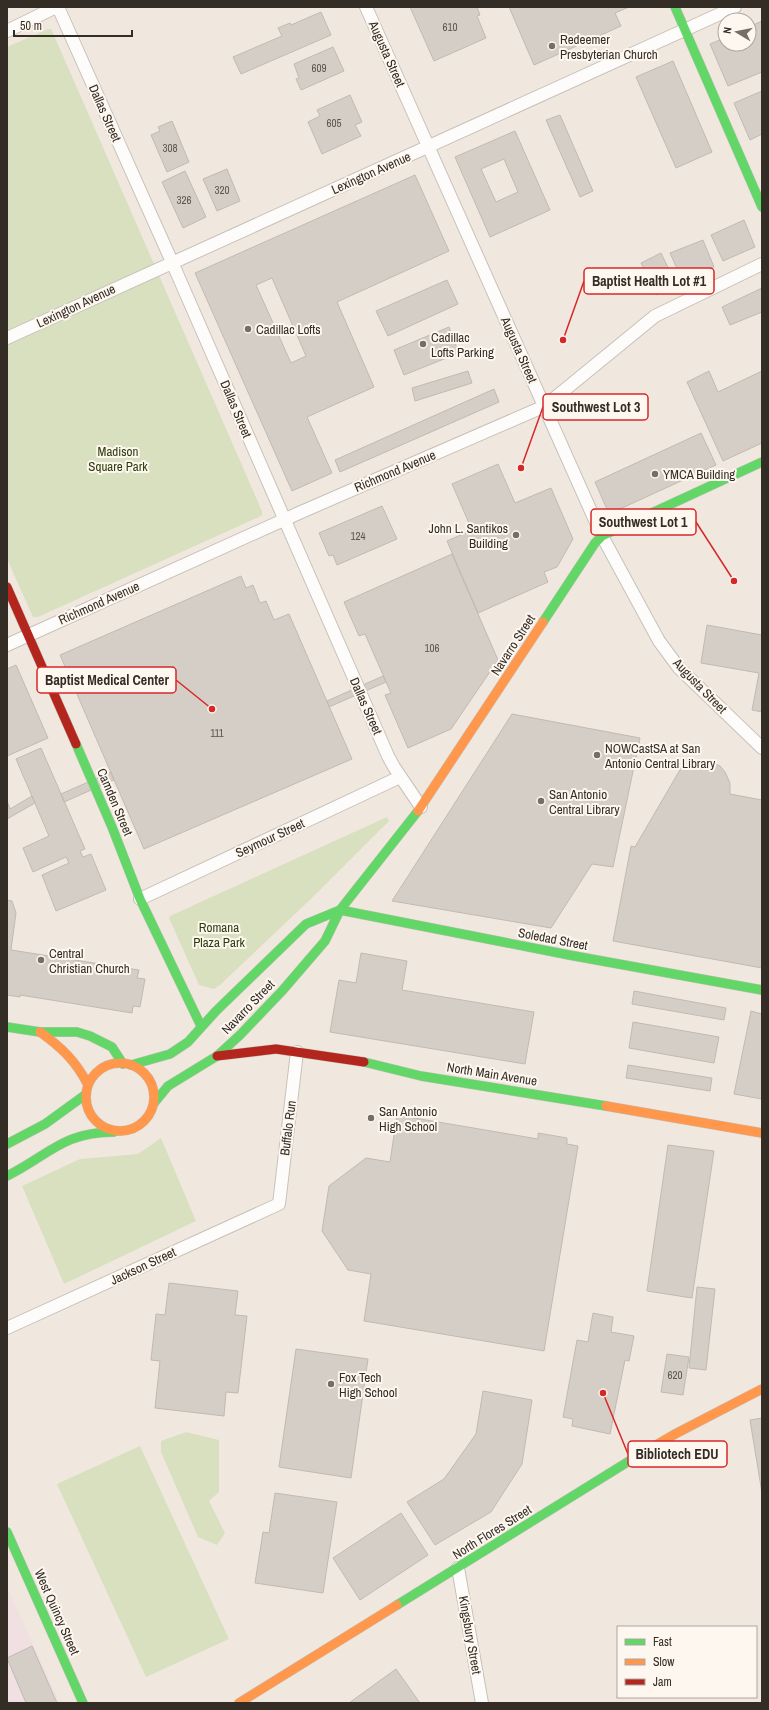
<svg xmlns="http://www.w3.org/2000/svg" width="769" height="1710" viewBox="0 0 769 1710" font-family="'Archivo Narrow',sans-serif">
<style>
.industrial{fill:#f1e0e1}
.green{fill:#d8e0bf}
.building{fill:#d5cec7;stroke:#c1bab3;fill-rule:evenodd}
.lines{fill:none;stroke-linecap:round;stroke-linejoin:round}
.street-casing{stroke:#c7c1ba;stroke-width:14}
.fast-casing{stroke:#c7c1ba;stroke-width:10}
.slow-casing{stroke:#c7c1ba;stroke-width:10}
.jam-casing{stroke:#c7c1ba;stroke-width:10}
.street{stroke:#fdfcfa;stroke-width:12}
.fast{stroke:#63d668;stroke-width:9}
.slow{stroke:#ff974d;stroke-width:9}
.jam{stroke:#b3261e;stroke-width:9}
.poi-dot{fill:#756e67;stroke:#fef7f0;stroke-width:1.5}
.labels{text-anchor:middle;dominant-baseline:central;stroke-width:4;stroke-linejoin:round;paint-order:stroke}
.number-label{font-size:11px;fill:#5c554e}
.poi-label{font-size:13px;fill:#332d26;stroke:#fef7f0;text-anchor:start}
.street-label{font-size:13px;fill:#332d26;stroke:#fef7f0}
.park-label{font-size:13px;fill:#2c3d0b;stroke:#fef7f0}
.leader{fill:none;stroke:#d62828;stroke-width:1.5}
.callout-dot{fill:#d62828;stroke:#fef7f0;stroke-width:1.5}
.callout{fill:#fef7f0;stroke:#d62828;stroke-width:1.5}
.callout-label{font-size:14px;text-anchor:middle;font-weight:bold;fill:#332d26}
</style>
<rect width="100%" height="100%" fill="#f0e8df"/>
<!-- industrial -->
<path class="industrial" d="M7,1587L60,1703H7Z"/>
<!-- green -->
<path class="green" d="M48,29H51L53,33L262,511V515L259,517L38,617H33L7,559V47Z
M387,817L389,821L316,894L220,985L214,989L199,985L169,918L170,916Z
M161,1138L196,1221L64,1284L22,1186L80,1159L138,1154Z
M186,1432L219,1440V1492L209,1501L225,1533L217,1545L198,1537L161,1452V1441Z
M140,1446L229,1639L146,1677L57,1484Z"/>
<!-- building -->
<path class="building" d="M410,7H477L480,15L477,16L486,38L434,61Z
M509,7H629L615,13L621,26L534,65Z
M321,12L331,35L241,74L233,57L282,36L278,28L290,23L291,25Z
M762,21V72L728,86L710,44L725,38V44H749V27Z
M333,47L344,71L301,90L296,79L299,78L294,64Z
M673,61L712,152L676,168L636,77Z
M762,91V134L750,140L734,103Z
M350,95L362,122L355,125L361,136L322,154L308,122L320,116L317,110Z
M560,115L593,191L580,197L546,120Z
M172,121L189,162L167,172L151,135L160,131L158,127Z
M515,131L550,210L490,237L455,157ZM504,159L518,192L496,202L481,169Z
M227,169L240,201L217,211L203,179Z
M185,171L206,217L183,228L162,182Z
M415,175L449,251L337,302L374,387L307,417L332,473L292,491L195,273ZM272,278L306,356L291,363L256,285Z
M744,220L755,247L723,261L711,235Z
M703,240L714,267L682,280L670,253Z
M661,253L674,280L663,286L665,291L656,295L641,263Z
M447,280L458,304L388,336L376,311Z
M762,288V312L730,325L722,307Z
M449,327L459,353L404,375L394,350Z
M468,371L472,383L415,401L412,388Z
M709,371L718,392L762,371V443L723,461L687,382Z
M494,389L499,402L340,472L335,460Z
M701,433L716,465L609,514L595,482Z
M498,464L515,503L551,488L573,539L557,567L544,572L548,582L478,613L447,541L472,530L452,484Z
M382,506L397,539L337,565L333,555L329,556L319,533Z
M452,554L498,660L451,729L408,748L385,695L391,693L365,634L359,636L344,602Z
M241,576L246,588L253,585L260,603L266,601L274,620L289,614L352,759L144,849L60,655Z
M707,625L762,635V712L752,710L759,673L701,663Z
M16,665L48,738L7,756V669Z
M383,676L386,682L329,707L327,701Z
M512,714L640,738L613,867L592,864L551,928L392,901Z
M41,748L85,849L80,851L83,857L91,854L106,890L56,911L42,875L69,863L66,857L33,872L23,848L49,836L16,759Z
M695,761H709L720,766L725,772L730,783V794L762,800V968L613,941L631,846L635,847L681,768Z
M111,772L114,780L64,802L61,794Z
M32,796L35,803L7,819V801L10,809Z
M7,900L12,901L16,913L11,950L139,970L137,978L145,979L140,1007L133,1006L132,1013L20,995V997L7,995Z
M361,953L407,961L402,990L534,1012L525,1064L330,1032L339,980L356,983Z
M634,991L726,1008L724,1020L632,1004Z
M751,1011L762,1014V1099L734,1094Z
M633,1022L719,1037L714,1063L629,1048Z
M628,1065L712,1078L710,1091L626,1078Z
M397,1115L538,1139V1133L567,1138V1144L578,1146L544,1351L364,1321L371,1274L348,1270L322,1231L329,1186L366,1158L390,1162Z
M668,1145L714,1151L692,1298L647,1291Z
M169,1283L238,1291L235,1315L247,1316L238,1393L226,1392L224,1416L155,1408L160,1361L151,1360L156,1314L165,1315Z
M697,1287L715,1289L706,1370L689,1368Z
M593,1313L613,1317L611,1332L634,1336L629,1361L625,1360L610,1434L572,1426L573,1419L563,1417L577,1340L588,1342Z
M296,1349L368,1359L351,1478L279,1467Z
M667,1354L689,1357L683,1395L661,1392Z
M483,1391L532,1400L522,1464L491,1512L435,1545L407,1502L444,1479L476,1434Z
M762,1418V1493L750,1420Z
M275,1493L337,1502L323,1593L255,1583L263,1532L269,1533Z
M401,1513L428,1555L360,1600L333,1558Z
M32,1646L57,1703H26L7,1658Z
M396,1669L420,1703H349Z"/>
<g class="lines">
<defs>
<path id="street" d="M58,7L172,262L388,756L394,767L421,807
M366,7L602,536L659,641L679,668L762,748
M7,31L56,7
M7,338L735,7
M7,645L299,513L545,406L655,316L762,264
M140,899L400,777
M7,1328L279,1204L297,1052
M458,1568L482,1703"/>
<path id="fast" d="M675,7L762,207
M543,622L595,543L602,536L762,462
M76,744L112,827L140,899L201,1026
M340,910L569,955L762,990
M7,1027L40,1032H77L90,1036L112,1047L123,1064
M364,1062L421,1076L606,1106
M131,1065L170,1054L188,1042L216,1011L306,924L340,910
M154,1103L168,1086L217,1056L240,1035L282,991L325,941L340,910L418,811
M7,1144L45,1124L85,1095
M7,1176C49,1155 63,1132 114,1132
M7,1532L83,1703
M397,1605L634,1458"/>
<path id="slow" d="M418,811L543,622
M40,1032C61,1047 76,1061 88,1085
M86 1097a34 34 0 1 1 68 0a34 34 0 1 1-68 0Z
M606,1106L762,1133
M634,1458L675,1434L762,1389
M239,1703L397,1605"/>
<path id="jam" d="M7,587L76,744
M217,1056L276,1049L364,1062"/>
</defs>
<!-- street casing -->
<use href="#street" class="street-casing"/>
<!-- fast casing -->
<use href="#fast" class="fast-casing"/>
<!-- slow casing -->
<use href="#slow" class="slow-casing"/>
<!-- jam casing -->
<use href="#jam" class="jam-casing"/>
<!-- street -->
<use href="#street" class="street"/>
<!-- fast -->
<use href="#fast" class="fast"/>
<!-- slow -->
<use href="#slow" class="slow"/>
<!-- jam -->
<use href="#jam" class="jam"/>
</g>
<!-- markers -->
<g class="poi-dot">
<circle cx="552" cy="46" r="4"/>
<circle cx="248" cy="329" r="4"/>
<circle cx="423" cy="344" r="4"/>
<circle cx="655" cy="474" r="4"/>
<circle cx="516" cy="535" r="4"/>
<circle cx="597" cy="755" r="4"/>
<circle cx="541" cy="801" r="4"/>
<circle cx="41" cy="960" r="4"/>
<circle cx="371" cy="1118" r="4"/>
<circle cx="331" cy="1384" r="4"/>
</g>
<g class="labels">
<!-- number labels -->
<g class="number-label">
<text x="450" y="27">610</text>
<text x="319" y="68">609</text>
<text x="334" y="123">605</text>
<text x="170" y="148">308</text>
<text x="222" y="190">320</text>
<text x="184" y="200">326</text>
<text x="358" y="536">124</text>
<text x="432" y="648">106</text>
<text x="217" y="733">111</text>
<text x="675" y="1375">620</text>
</g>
<!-- poi labels -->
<g class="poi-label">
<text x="560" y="39">Redeemer<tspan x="560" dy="15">Presbyterian Church</tspan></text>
<text x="256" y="329">Cadillac Lofts</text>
<text x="431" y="337">Cadillac<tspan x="431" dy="15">Lofts Parking</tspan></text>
<text x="663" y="474">YMCA Building</text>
<text x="508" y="528" text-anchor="end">John L. Santikos<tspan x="508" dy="15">Building</tspan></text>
<text x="605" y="748">NOWCastSA at San<tspan x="605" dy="15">Antonio Central Library</tspan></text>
<text x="549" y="794">San Antonio<tspan x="549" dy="15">Central Library</tspan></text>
<text x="49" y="953">Central<tspan x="49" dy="15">Christian Church</tspan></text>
<text x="379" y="1111">San Antonio<tspan x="379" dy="15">High School</tspan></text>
<text x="339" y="1377">Fox Tech<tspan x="339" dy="15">High School</tspan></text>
</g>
<!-- street labels -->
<g class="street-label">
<text transform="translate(387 54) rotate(66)">Augusta Street</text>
<text transform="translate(105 113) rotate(66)">Dallas Street</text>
<text transform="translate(371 173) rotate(-24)">Lexington Avenue</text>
<text transform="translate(76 306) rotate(-25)">Lexington Avenue</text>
<text transform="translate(519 350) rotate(66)">Augusta Street</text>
<text transform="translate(236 409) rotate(67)">Dallas Street</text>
<text transform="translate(395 471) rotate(-23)">Richmond Avenue</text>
<text transform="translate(99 603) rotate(-24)">Richmond Avenue</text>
<text transform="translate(513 645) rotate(-57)">Navarro Street</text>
<text transform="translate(700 686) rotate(46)">Augusta Street</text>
<text transform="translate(366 706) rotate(66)">Dallas Street</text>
<text transform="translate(115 802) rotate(67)">Camden Street</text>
<text transform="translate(270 838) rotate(-25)">Seymour Street</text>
<text transform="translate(553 939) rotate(11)">Soledad Street</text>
<text transform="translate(248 1007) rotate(-46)">Navarro Street</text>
<text transform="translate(492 1074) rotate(9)">North Main Avenue</text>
<text transform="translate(288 1128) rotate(-83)">Buffalo Run</text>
<text transform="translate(143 1266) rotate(-25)">Jackson Street</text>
<text transform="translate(492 1532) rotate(-32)">North Flores Street</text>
<text transform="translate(57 1612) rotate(66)">West Quincy Street</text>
<text transform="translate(470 1635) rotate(80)">Kingsbury Street</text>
</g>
<!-- park labels -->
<g class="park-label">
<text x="118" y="451">Madison<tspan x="118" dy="15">Square Park</tspan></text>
<text x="219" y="927">Romana<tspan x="219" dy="15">Plaza Park</tspan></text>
</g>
</g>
<!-- callouts -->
<path class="leader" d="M563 340L584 281M521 468L543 407M734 581L696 522M212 709L176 680M603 1393L628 1454"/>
<g class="callout-dot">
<circle cx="563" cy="340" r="4"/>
<circle cx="521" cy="468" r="4"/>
<circle cx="734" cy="581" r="4"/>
<circle cx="212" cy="709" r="4"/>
<circle cx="603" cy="1393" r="4"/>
</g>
<g class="callout">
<rect x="584" y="268" width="130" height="26" rx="4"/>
<rect x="543" y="394" width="105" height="26" rx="4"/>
<rect x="591" y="509" width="105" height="26" rx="4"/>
<rect x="37" y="667" width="139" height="26" rx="4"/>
<rect x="628" y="1441" width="99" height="26" rx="4"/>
</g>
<g class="callout-label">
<text x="649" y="286">Baptist Health Lot #1</text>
<text x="596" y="412">Southwest Lot 3</text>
<text x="643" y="527">Southwest Lot 1</text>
<text x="107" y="685">Baptist Medical Center</text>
<text x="677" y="1459">Bibliotech EDU</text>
</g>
<!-- border -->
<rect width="769" height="1710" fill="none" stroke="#332d26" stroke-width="16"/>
<!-- legend -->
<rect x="617" y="1626" width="140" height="72" fill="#fef7f0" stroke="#ada69f"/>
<rect x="625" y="1639" width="20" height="6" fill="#63d668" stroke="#ada69f"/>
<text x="653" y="1646" font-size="12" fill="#332d26">Fast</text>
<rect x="625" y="1659" width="20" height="6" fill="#ff974d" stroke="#ada69f"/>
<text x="653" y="1666" font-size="12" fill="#332d26">Slow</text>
<rect x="625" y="1679" width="20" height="6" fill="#b3261e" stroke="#ada69f"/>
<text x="653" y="1686" font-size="12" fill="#332d26">Jam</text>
<!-- north arrow -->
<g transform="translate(737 32) rotate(280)"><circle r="19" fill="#fef7f0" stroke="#ada69f"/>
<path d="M0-3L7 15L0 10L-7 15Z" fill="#756e67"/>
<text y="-6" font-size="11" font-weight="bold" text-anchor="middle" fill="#332d26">N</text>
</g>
<!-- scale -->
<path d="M14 30v6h118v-6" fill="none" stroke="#332d26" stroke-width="2"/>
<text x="20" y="30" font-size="12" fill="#332d26" stroke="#fef7f0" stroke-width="3" paint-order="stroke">50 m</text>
</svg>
